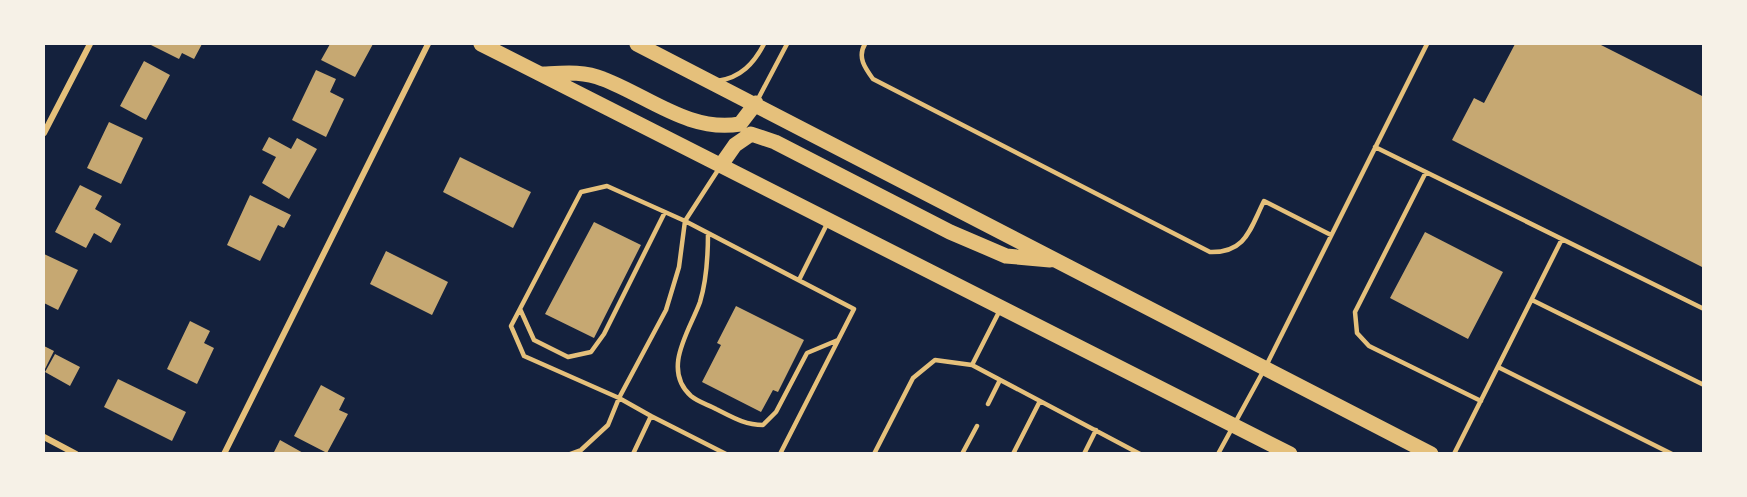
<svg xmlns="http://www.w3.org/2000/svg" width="1747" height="497" viewBox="0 0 1747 497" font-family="'Times New Roman',serif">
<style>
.building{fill:#c6a872}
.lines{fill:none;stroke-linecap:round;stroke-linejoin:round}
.service{stroke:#e5c07b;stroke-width:4.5}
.minor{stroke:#e5c07b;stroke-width:6}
.primary{stroke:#e5c07b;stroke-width:15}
</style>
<rect width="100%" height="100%" fill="#14213d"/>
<!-- building -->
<path class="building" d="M149,44H202L194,59L182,53L179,59Z
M330,44H373L355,77L321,60Z
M1515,44H1599L1704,97V268L1452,140L1474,98L1484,103Z
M144,61L170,75L146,120L120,106Z
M316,70L336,79L330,92L344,99L326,137L292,120Z
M109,122L143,138L121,184L87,168Z
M269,137L291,149L297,138L317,149L289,199L262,183L276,157L262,150Z
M460,157L531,192L513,228L443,192Z
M80,185L102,196L95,209L121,224L111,243L94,233L86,248L55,232Z
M250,195L291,215L284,228L278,225L260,261L227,245Z
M594,222L641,245L594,338L545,314Z
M1425,232L1503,272L1468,339L1390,298Z
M386,251L448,282L432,315L370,284Z
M44,254L78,270L58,310L44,303Z
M736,306L804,340L778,392L773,390L761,412L702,382L721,345L717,343Z
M190,321L210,331L204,343L214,348L197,384L167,369Z
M44,346L54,351L44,371Z
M55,354L80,367L70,386L45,372Z
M118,379L186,412L172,441L104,407Z
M321,385L345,398L339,410L348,414L327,453L294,436Z
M280,440L305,454H273Z"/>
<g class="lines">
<!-- service -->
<path class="service" d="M865,44C857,57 865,68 873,79L1210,252C1246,253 1250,229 1264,201L1331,235
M717,81C741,78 754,63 764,44
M757,101L787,44
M1375,147L1704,309
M1426,172L1355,312L1357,333L1369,346L1481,401
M708,233C708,256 707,279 700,302C690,330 661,369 691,396C698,402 709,405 716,409C732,417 745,425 763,425L776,412L807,353L838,340
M799,280L828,222
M1532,300L1704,385
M520,309L534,340L568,357L591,352L604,334L665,212
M1000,310L972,365L1140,454
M1498,367L1672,454
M988,404L1000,380
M651,416L619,398L524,356L511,326L581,192L607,186L685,221L720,167
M570,454L581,450L608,425L619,398L666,310L679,267L685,221L854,309L780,454
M633,454L651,416L726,454
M874,454L913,378L935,360L972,365
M962,454L977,426
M1013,454L1040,401
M1084,454L1096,430
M1218,454L1265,368L1427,44
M1454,454L1562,239"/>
<!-- minor -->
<path class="minor" d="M44,133L90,44
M44,437L76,454
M224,454L428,44"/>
<!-- primary -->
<path class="primary" d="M481,44L1290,454
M637,44L1431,454
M544,74C564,73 584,71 603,79C648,96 690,133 740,124L756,103
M721,165L735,145L751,134L775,142L950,232L1006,256L1050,260"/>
</g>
<!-- border -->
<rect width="1747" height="497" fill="none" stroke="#f6f1e7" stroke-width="90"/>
</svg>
